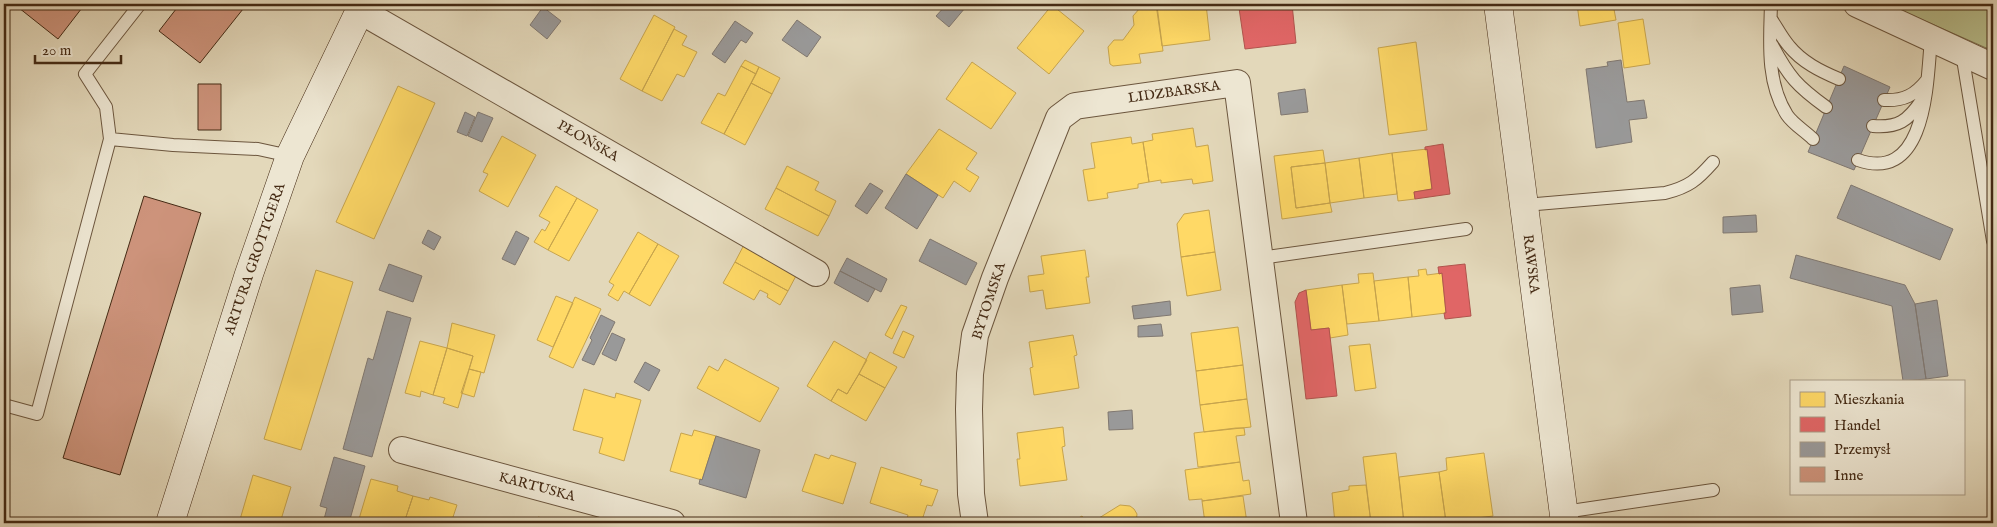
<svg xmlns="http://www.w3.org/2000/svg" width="1997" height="527" viewBox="0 0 1997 527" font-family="'IM FELL English',serif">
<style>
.green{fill:#b8be8c;stroke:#7e7450}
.homes{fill:#ffd966;stroke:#c7a44d}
.shops{fill:#e06666;stroke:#b1544d}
.industry{fill:#999;stroke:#807871}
.building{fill:#cd937b;stroke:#442a14}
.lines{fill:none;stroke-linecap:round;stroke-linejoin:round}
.lane-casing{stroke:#6c563e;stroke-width:14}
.street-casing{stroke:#6c563e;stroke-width:28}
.secondary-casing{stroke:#442a14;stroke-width:29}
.lane{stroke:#ede6d2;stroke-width:12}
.street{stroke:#ede6d2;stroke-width:26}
.secondary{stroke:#ede6d2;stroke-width:28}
.labels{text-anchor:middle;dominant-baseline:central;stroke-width:5;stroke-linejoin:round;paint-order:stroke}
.street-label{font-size:14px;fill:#442a14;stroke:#ede6d2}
</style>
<rect width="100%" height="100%" fill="#e3d8ba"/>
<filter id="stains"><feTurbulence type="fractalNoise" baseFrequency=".004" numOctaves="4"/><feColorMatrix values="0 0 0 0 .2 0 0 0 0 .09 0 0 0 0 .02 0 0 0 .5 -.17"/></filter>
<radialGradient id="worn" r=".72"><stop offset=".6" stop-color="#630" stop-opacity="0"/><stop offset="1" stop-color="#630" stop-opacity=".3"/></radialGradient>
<!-- green -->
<path class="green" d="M1887,4H1993V51Z"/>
<!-- homes -->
<path class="homes" d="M467,4H481L477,10Z
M1156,4H1206L1210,40L1162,46Z
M1239,4H1276L1239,8Z
M1577,4H1613L1616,20L1580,26Z
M1052,5L1084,31L1049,74L1017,48Z
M1157,6L1163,51L1139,54L1141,63L1113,66L1110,64L1108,47L1114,40H1123L1134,25L1133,16L1140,8Z
M654,15L675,27L642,91L620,79Z
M1643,19L1650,64L1624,68L1618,23Z
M674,29L687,36L682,45L697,52L684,77L677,74L662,101L642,91Z
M1416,42L1427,130L1389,135L1378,48Z
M745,60L759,67L756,74L741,66Z
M972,62L1016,93L991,129L946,99Z
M741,66L756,74L724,134L701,123L718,93L725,96Z
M759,67L780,78L772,94L751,83Z
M751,83L772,94L745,145L724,134Z
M398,86L435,103L374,239L336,222Z
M1193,128L1196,147L1208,145L1213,181L1193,184L1192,179L1161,183V180L1149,182L1143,142L1153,140L1152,134Z
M939,129L977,153L966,169L979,177L970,192L954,181L943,198L906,174Z
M502,136L536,155L508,207L479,191L488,174L483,172Z
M1131,137L1132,144L1143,142L1149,182L1138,184V188L1107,193L1108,198L1088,201L1083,170L1095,168L1091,143Z
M1427,149L1432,189L1414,192L1415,199L1398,201L1392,153Z
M1323,150L1325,163L1291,167L1296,208L1330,203L1332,212L1282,219L1274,156Z
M1392,153L1397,194L1364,198L1359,158Z
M1359,158L1364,198L1330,203L1325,163Z
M1325,163L1330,203L1296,208L1291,167Z
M787,166L819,182L815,190L836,201L829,216L776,188Z
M556,186L577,198L548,250L534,242L542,229L545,231L550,222L539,216Z
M776,188L829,216L818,236L765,209Z
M577,198L598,210L569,261L548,250Z
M1209,210L1215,252L1181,257L1177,224L1184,214Z
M638,232L658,244L629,294L624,291L618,301L608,295L614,285L609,282Z
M746,241L798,272L788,291L735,262Z
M658,244L679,256L650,306L629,294Z
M1085,250L1089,277H1086L1090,303L1046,309L1043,290L1030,292L1028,276L1044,274L1041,256Z
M1215,252L1221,290L1187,296L1181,257Z
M735,262L788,291L780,305L767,297L768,294L760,290L754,300L723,283Z
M1426,269L1427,275L1442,273L1446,313L1412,317L1408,277L1419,276L1418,270Z
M316,270L353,282L301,450L264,439Z
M1373,273L1379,321L1347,324L1342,285L1359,283L1358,274Z
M1408,277L1412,317L1379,321L1374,281Z
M1342,285L1348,335L1330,338L1329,328L1311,330L1306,290Z
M556,296L573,303L553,347L537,340Z
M575,297L601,309L573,368L549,357Z
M901,305L907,307L892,339L885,335Z
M452,323L495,335L484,373L469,369L473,356L447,348Z
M1238,327L1243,365L1196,371L1191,333Z
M903,331L914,336L904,358L893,353Z
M1073,335L1077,355L1074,356L1079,388L1034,395L1030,368L1033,367L1029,342Z
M420,341L447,348L433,395L421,391L420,397L405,393Z
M834,341L867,360L847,394L838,389L831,401L807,386Z
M1370,344L1376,388L1355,391L1349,346Z
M447,348L473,356L458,408L443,403L445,398L433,395Z
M870,352L897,367L885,388L859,374Z
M725,359L779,388L760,422L697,388L709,366L718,371Z
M1243,365L1247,399L1200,405L1196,371Z
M469,369L481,372L474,397L461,393Z
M859,374L885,388L866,421L831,401L838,389L847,394Z
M584,389L615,398L616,393L641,400L624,461L599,453L603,438L573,430Z
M1247,399L1251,427L1204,432L1200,405Z
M1063,427L1065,446L1062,447L1067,480L1020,486L1017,459H1020L1017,433Z
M1236,428H1244L1245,435L1236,436L1240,462L1198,467L1194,433Z
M694,430L716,436L702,480L670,471L681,433L692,436Z
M1396,453L1404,523H1371L1363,457Z
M1484,453L1493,516L1446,522L1439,472L1447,470L1446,458Z
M815,454L829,459L831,455L856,463L843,504L802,491Z
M1240,462L1243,481L1249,480L1251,494L1202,501V499L1189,500L1185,470Z
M881,467L922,480L920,485L938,490L932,506L927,505L921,523L906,522L908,515L870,503Z
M1439,472L1446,522L1404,523L1399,477Z
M253,475L291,487L280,523H239Z
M371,479L398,486L397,491L413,496L404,523H373L359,519Z
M1366,485L1371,523H1335L1332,493L1349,490V486Z
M413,496L429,500L430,497L457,505L451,523H404Z
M1243,496L1247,523H1205L1202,501Z
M1120,505L1130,506L1134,509L1137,514L1136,523H1091Z
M1082,516L1087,523H1077L1075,520Z
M538,517L547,519L546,523H536Z"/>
<!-- shops -->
<path class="shops" d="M1276,4H1292L1296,43L1245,49L1239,8Z
M1443,144L1450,194L1415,199L1414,192L1432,189L1427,149L1425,150V147Z
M1465,264L1471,316L1445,319L1444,313H1446L1442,273L1439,274L1438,267Z
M1306,290L1311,330L1329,328L1337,396L1306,399L1295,302L1299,293Z"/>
<!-- industry -->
<path class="industry" d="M947,4H960L965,8L949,27L936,16Z
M543,7L561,21L547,39L530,25Z
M797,20L821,37L807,57L782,40Z
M735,21L753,33L746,43L741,40L725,63L712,54Z
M1621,60L1627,102L1644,100L1647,118L1629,120L1632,142L1596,148L1586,69L1608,66L1607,62Z
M1844,66L1890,87L1854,170L1808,152Z
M1305,89L1308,112L1281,115L1278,93Z
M465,112L475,117L467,136L457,132Z
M478,112L493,118L482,142L468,136Z
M906,174L938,195L917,229L885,208Z
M870,183L883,191L867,214L855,206Z
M1851,185L1953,229L1940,260L1837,218Z
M1756,215L1757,232L1723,233V217Z
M428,230L441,237L434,250L422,243Z
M516,231L529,238L515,265L502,259Z
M930,239L977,263L966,285L919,261Z
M1796,255L1905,285L1915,304L1926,379L1903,381L1892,306L1790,278Z
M847,258L887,279L881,292L840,271Z
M389,264L422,276L413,302L379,290Z
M840,271L875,289L868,302L834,283Z
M1760,285L1763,312L1732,315L1730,288Z
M1937,300L1948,376L1926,379L1915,304Z
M1170,301L1171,315L1134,319L1132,306Z
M387,311L411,318L372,457L343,449L368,358L373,360Z
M601,315L615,322L594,365L582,360L592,340L590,338Z
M1161,324L1163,336L1138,337V326Z
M612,333L625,339L616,361L602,354Z
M645,362L660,370L649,391L634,382Z
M1132,410L1133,429L1109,430L1108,412Z
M716,436L760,450L746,498L699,484L700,479L702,480Z
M334,457L365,466L349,523H323L327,508L320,506Z"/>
<!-- building -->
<path class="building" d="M14,4H85L58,39Z
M180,4H247L200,63L159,31Z
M198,84H221V130H198Z
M144,196L201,213L120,475L63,458Z"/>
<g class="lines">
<defs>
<path id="lane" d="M1771,4C1770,41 1766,82 1787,115C1793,124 1805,131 1813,139
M1771,19C1777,28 1782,38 1789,46C1802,62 1820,71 1839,79
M1772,45C1789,77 1797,86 1826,107
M1962,53L1993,241
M1884,100C1904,101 1915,95 1927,80
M1873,126C1898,128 1908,121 1922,100
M110,139L173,145L258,149L290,156
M1858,160C1927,184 1927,82 1931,38
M1525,205L1665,193C1689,187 1697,180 1713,162
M1260,258L1466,229
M4,405L37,414L110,139L106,107L85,74L140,4
M1564,512L1713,490"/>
<path id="street" d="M1857,4L1993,67
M359,10L816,273
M402,450L672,523
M975,523L971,494L969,409L970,374L975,335L995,278L1059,118L1075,106L1237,83L1294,523"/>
<path id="secondary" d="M1498,4L1565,523
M170,523L249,274L290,156L363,4"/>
</defs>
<!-- lane casing -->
<use href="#lane" class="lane-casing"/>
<!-- street casing -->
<use href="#street" class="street-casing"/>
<!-- secondary casing -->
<use href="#secondary" class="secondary-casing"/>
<!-- lane -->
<use href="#lane" class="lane"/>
<!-- street -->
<use href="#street" class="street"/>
<!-- secondary -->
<use href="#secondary" class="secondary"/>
</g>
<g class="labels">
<!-- street labels -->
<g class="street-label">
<text transform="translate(1174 92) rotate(-8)">LIDZBARSKA</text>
<text transform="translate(588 141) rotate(30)">PŁOŃSKA</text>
<text transform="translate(255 259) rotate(-71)">ARTURA GROTTGERA</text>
<text transform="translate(1531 264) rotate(83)">RAWSKA</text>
<text transform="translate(989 301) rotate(-72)">BYTOMSKA</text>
<text transform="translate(537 487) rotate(15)">KARTUSKA</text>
</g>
</g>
<!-- margin -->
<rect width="1997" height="527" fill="none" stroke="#e3d8ba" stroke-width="20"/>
<rect x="5" y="5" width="1987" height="517" fill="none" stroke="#442a14" stroke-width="2.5"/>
<rect x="10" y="10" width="1977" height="507" fill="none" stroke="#442a14"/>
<!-- legend -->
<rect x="1790" y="380" width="175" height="115" fill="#ede6d2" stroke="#a99b86"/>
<rect x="1800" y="392" width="25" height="15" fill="#ffd966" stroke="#a99b86"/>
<text x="1834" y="404" font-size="15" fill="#442a14">Mieszkania</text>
<rect x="1800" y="417" width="25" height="15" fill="#e06666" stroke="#a99b86"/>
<text x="1834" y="430" font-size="15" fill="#442a14">Handel</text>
<rect x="1800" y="442" width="25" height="15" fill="#999999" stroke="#a99b86"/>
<text x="1834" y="454" font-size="15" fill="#442a14">Przemysł</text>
<rect x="1800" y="467" width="25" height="15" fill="#cd937b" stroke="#a99b86"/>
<text x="1834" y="480" font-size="15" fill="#442a14">Inne</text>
<!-- scale -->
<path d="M35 55v8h86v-8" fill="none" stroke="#442a14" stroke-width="2.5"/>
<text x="42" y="55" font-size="15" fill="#442a14" stroke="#ede6d2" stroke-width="4" paint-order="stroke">20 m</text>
<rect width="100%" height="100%" filter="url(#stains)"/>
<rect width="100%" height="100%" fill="url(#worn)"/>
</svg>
